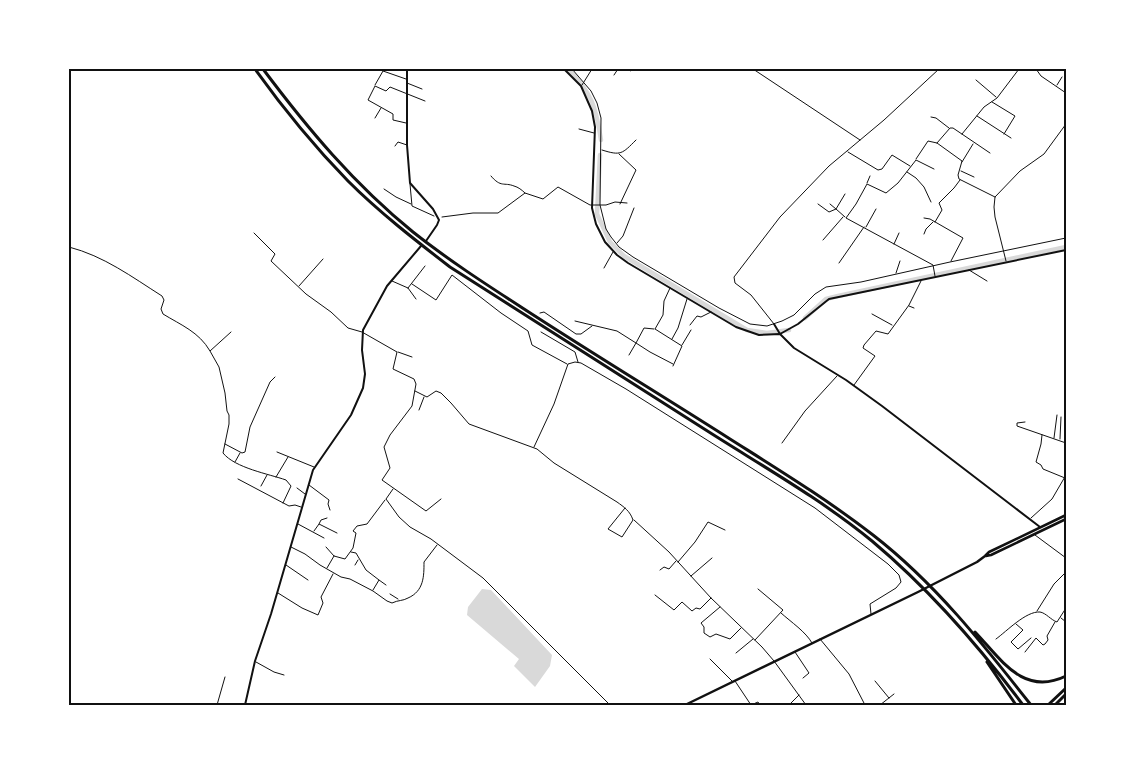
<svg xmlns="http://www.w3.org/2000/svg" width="1135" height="774" viewBox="0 0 1135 774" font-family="Arial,sans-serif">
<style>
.water{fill:#d9d9d9}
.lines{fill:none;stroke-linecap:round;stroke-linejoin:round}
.river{stroke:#d9d9d9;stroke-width:4.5}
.minor{stroke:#111;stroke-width:1}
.tertiary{stroke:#111;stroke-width:2}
.secondary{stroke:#111;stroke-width:2}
.trunk{stroke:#111;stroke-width:2.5}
.motorway{stroke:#111;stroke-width:3}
.neatline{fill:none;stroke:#111;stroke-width:2}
</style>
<rect width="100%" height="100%" fill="#fff"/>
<!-- water -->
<path class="water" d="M482,589L491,590L552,655L550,666L535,687L514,666L519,659L467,615L468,607Z"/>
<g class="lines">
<!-- river -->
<path class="river" d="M568,69C592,93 596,107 601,140
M600,155L597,214L610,242L624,256L747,330L767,333L789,330
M805,318L826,299L838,296L1066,247"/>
<!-- minor -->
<path class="minor" d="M572,69L591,91L597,103L601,118L600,205L606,229L611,237L619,247L633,257L719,308L750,324L767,326L782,321L794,315L815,294L826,287L861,282L950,262L1066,238
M628,69L630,71
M753,69L860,140
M1036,69L1041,76L1066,93
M614,75L618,69
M976,80L996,97
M407,83L422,89
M375,85L383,71L406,79
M582,85L592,69
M1057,85L1062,77
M992,102L1015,116L1004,134
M977,116L1011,138
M931,117L936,118L949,128
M375,118L381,108
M406,123L393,120V114L368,100L375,86L386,91L390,87L425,101
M579,129L594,133
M962,134L984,107L997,98L1019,69
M937,143L950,128H953L990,153
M395,146L398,142L407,145
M602,150C621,156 622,154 636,140
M848,152L878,170L882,169L892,155L910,166
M619,154L636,170L620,204
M916,159L928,141L937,143L962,161L958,175L959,179L995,197
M962,162L973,144
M934,169L916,160L898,183L886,193L867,184L856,204L846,218L933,265L935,276
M961,171L974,177
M907,172L916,178L924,187L931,202
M491,176C501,188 504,182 514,186C518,187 522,190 525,193
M867,183L870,176
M410,184L412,206L434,216
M384,189L396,197L411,204
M818,204L829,212L836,209L845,217
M830,204L836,209L845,194
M442,217L473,213H498L525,193L543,199L558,187L590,205H606L615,202L627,203
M924,218L930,219L963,238L951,261
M935,222L942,210L939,203L954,188L960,180
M866,227L876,209
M254,233L275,254L271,261L306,294L331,312L348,328L362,332L397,352L393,369L414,379L416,384L412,406L390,435L384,447L390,468L382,480L426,511L441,499
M924,234L926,229L933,222
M823,240L843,217
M617,243L623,236L634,208
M894,244L899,233
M69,247C104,256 132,277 162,296L164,300L161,309L163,314C181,325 199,332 210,351L231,332
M1006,261L995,217L994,207L995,197L1020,171L1044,154L1066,124
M839,263L864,227
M604,268L613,252
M969,270L987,281
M896,273L900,261
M392,281L408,288L416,299
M412,284L436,300L452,275L501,313L528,331L532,345L567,364
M299,286L323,259
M408,288L425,266
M670,288L664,301L663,315L655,329L682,346L673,366
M909,306L914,308
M540,313L544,312L576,334H581L592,326
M872,314L892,325
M575,321L617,331L636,343L644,328L654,329
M774,324L751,295L735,283L734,277L780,217L829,166L884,120L939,69
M690,325L697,316L701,317L711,312
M541,332L575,352L578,362
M672,339L678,328L687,299
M682,345L691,330
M210,351L219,367L225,393L227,411L229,415V424L223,453C235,468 269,474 286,480L291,486L283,503
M398,352L412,357
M629,355L636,343L650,352L673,364
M854,385L875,356L863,348L864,345L876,331L888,334L909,305L921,281
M415,391L427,397L436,391L441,393L451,403L469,424L537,449L554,463L617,502C624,507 630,511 633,520L622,537L608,529L625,508
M419,410L424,397
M1025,422L1017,423V426L1066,443
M1042,435L1041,444L1036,462L1041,465L1043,469L1065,478
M1054,438L1057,415
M1060,439L1061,417
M782,443L805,411L837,376
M225,444L242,453L245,452L250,427L270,382L275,377
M534,447L554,404L568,364L575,362L581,363L626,389L815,508L888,564L899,575L901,582L896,588L870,604L871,614
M277,452L314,467
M235,462L240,453
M276,477L288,457
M238,479L289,506L295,505L301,507
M309,485L329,500L328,504L330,510
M261,486L267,475
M297,488L305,494
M393,489L386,499L399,517L410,527L431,539L483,578L610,705
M1031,518L1052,499L1066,475
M634,520L669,552L711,598L762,647L774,661L806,705
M298,524L324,538
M319,524L321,520L327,518
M314,531L319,524L337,533
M1035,535L1066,558
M291,547L305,554L320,565L341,577L350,579L373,591L387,601L392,603C398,600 403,601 408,598C424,591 424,576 424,562L437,545
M326,547L334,556L345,559L353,548L356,533L353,531L357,526L367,524L385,500
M351,552L356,553L366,570L379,580
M678,562L695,542L708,522L725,530
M286,565L308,580
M355,565L358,560
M327,568L334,556
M660,570L664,567L669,569L676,561
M691,576L712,558
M373,590L379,580L386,585
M278,593L302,608L318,615L323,603L321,597L333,574
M390,594L398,599
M655,595L674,610L682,602L692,611L696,608L700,609L711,598
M720,607L701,623L704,627V633L710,637L716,634L730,639L741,628
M1037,611L1054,584L1066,572
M781,613C791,622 806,632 812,643
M1061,618L1066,622
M1016,624L1023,630L1011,642L1018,649L1031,638
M820,639L849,674L865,705
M996,639C1007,631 1026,611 1040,612C1046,613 1051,620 1057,622L1066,608
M755,640L783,610L758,589
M795,652L809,673L803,678
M1025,652L1036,638L1043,645L1045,644L1048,640L1047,636L1055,622
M736,653L753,639
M710,659L732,681
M256,662L274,672L284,675
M735,681L751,705
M875,681L889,698
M217,705L225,677
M751,705L758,702L760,705
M789,705L799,695
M880,705L894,694"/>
<!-- tertiary -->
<path class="tertiary" d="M774,324L780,334L798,324L829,299L1066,250"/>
<!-- secondary -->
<path class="secondary" d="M407,69V145L410,183L433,209L439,220L437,225L426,241
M564,69L581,86L592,111L595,127L592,208L596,224L605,242L617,255L628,263L736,327L759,335L780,334L794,348L846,380L882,406L1040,527
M245,705L255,661L271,614L313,470L351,415L363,388L365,374L362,350L363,330L387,286L421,246"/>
<!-- trunk -->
<path class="trunk" d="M986,556L991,555L1066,519
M685,705L918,592L977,562L985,556L989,552L1066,515"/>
<!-- motorway -->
<path class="motorway" d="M255,69C283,108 314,146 348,181C379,212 415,240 450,267C537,322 623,377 709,432C764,467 822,500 872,541C929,589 979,646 1023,705
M263,69C308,129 354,184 413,232C447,259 484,283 521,307C590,352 661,395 730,439C779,470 828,500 873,535C935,583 983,644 1031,705
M975,632C1001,659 1023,697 1066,676
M987,662L1016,705
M1048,705L1066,688
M1055,705L1066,694"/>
</g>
<!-- border -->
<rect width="1135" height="774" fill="none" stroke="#ffffff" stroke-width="140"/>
<rect x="70" y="70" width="995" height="634" class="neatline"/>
</svg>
